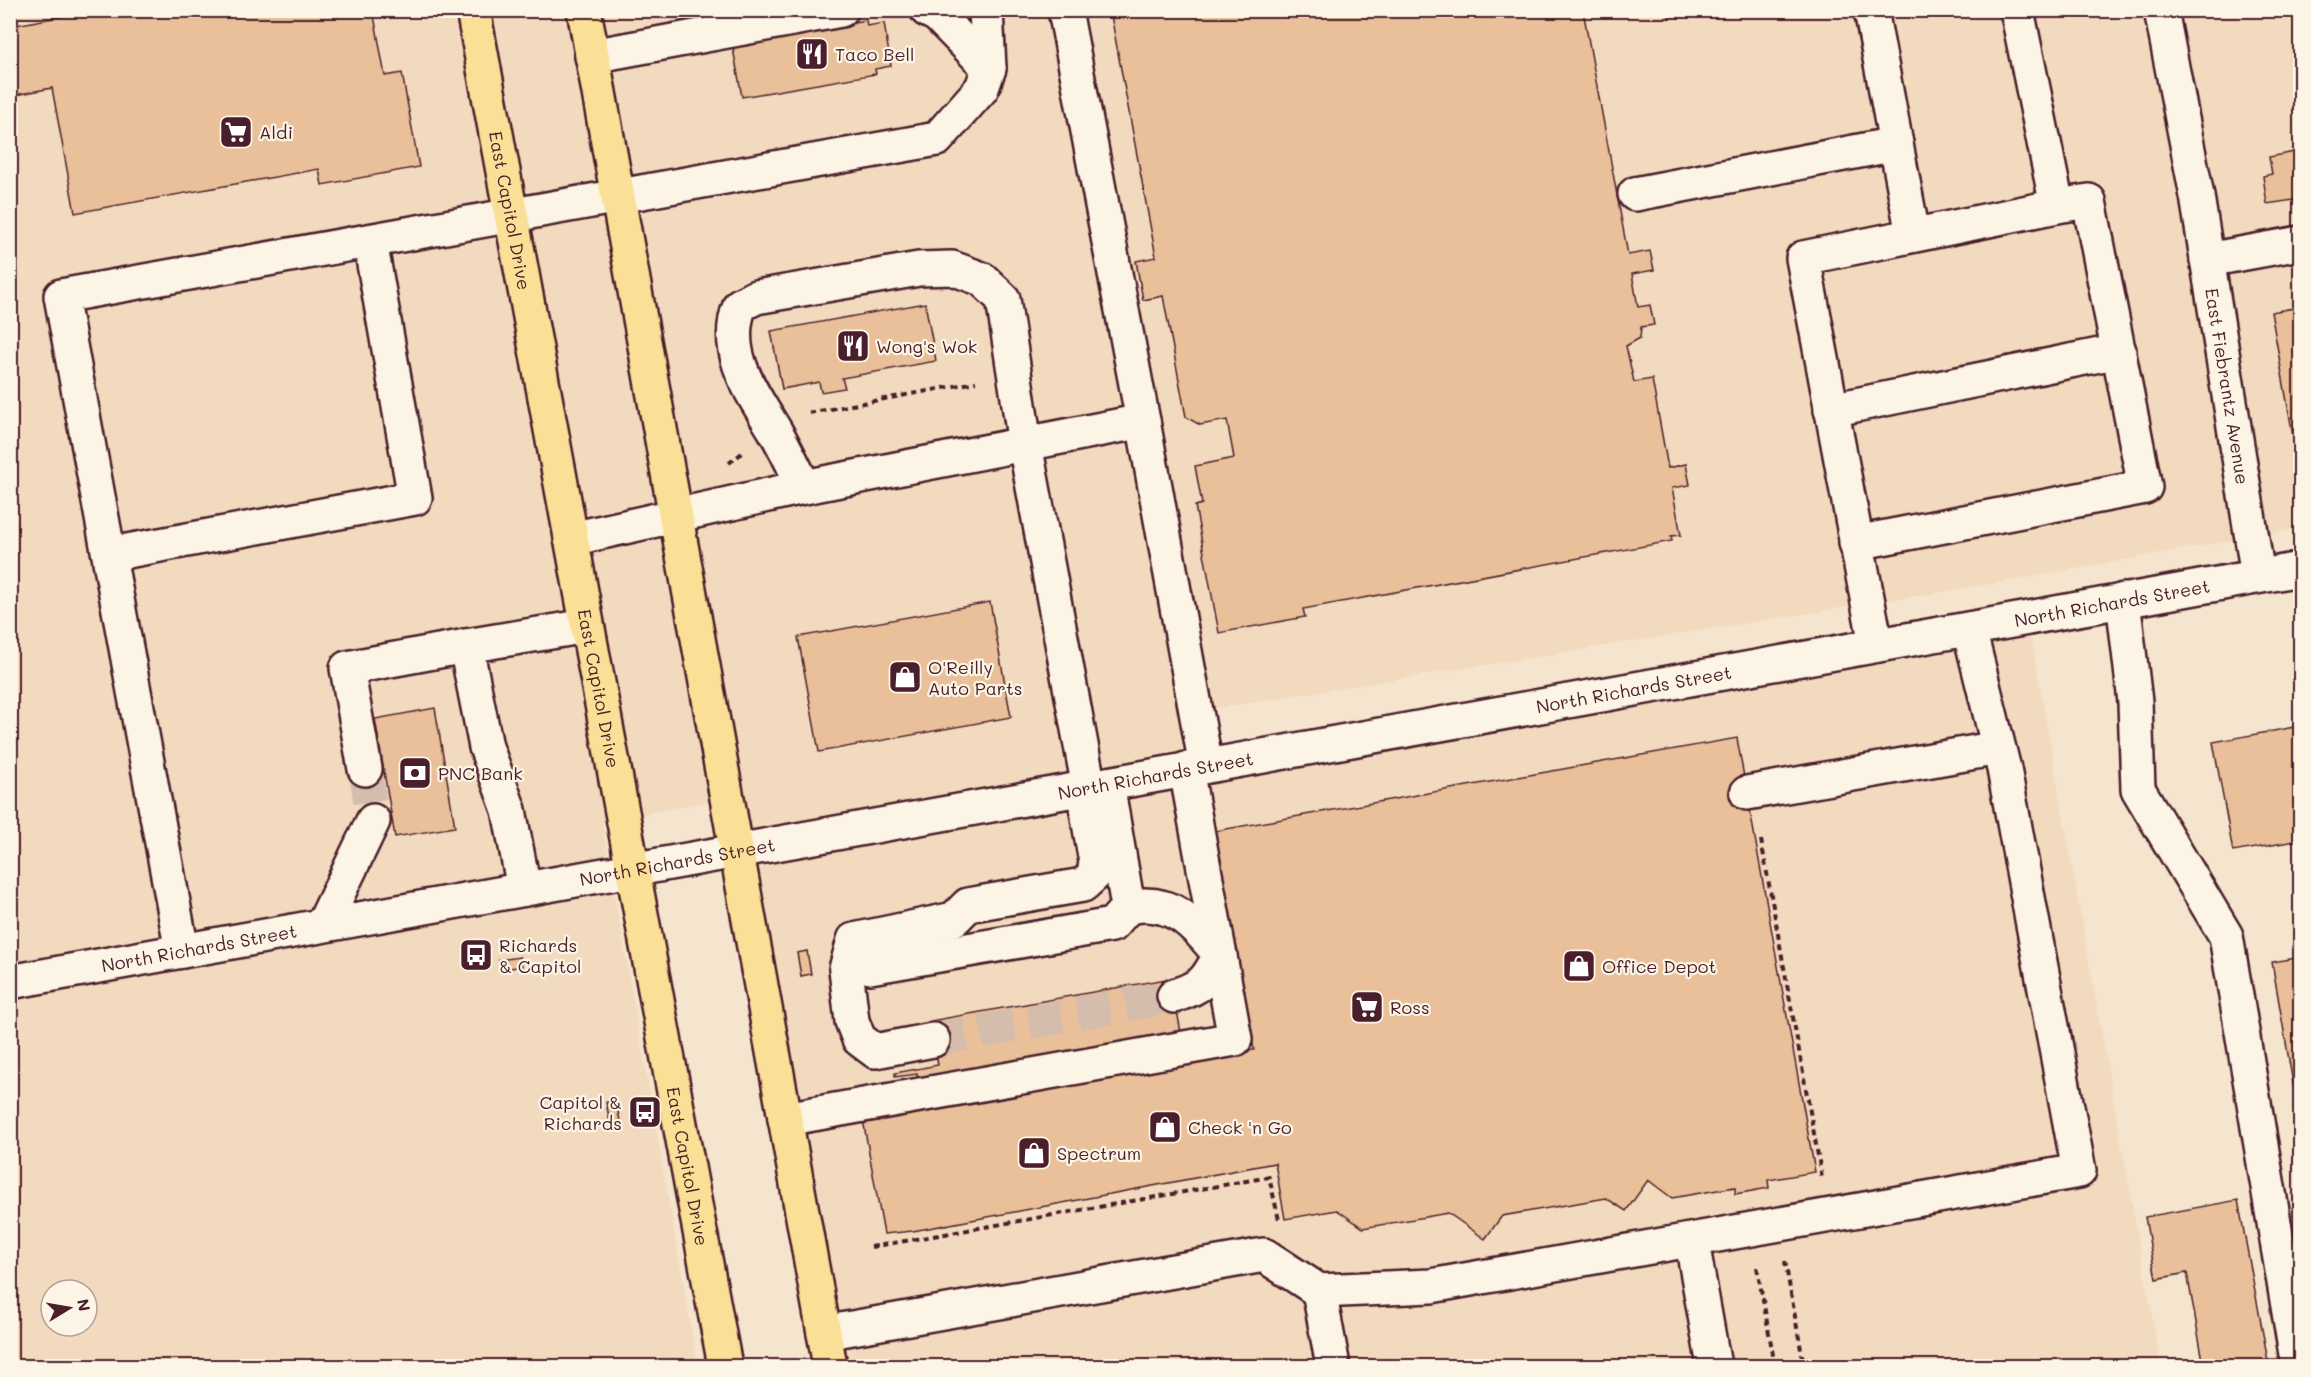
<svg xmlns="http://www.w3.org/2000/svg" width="2311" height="1377" viewBox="0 0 2311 1377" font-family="Mali,sans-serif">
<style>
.built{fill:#f2dabe;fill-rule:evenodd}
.building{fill:#e9c099;stroke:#4a1f2b;stroke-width:1.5}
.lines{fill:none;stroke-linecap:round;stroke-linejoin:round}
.minor-tunnel{stroke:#d4bdad;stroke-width:33;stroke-dasharray:33 16;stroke-linecap:butt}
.minor-casing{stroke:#4a1f2b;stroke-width:38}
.major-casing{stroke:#4a1f2b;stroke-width:38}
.path{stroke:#4a1f2b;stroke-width:4;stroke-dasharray:6 4.5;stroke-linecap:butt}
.minor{stroke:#fcf5e5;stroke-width:33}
.major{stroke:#fadf96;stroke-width:33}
.labels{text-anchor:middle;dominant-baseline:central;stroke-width:4.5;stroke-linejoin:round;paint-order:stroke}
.poi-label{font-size:18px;fill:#4a1f2b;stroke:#fcf5e5;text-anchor:start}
.street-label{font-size:18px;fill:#4a1f2b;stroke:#fcf5e5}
</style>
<rect width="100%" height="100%" fill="#f6e5ce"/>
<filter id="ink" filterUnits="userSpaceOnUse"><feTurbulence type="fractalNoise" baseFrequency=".0167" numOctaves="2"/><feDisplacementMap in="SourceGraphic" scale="12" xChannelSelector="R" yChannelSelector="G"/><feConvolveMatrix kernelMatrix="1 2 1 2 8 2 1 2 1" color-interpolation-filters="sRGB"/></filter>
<g filter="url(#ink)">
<!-- built -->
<path class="built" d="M10,11H2300V528L2016,580L1211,709L1221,763L2028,618L2161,1366H830L726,798L602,822L698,1366H11ZM51,1290H87V1326H51Z"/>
<!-- building -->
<path class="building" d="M96,10H373L385,76L402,73L419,167L322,185L319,169L75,213L52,88L10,96V26Z
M1110,10H1583L1628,255L1650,251L1654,270L1632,274L1638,307L1650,305L1654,325L1641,327L1640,338L1626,346L1634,382L1652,379L1668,468L1686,464L1690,485L1672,488L1681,535L1671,536L1672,541L1303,609L1305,617L1219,633L1195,506L1202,504L1195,466L1234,458L1227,420L1200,425L1186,417L1163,296L1143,300L1136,261L1156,257Z
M1668,10H1701L1669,17Z
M866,20L867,26L884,23L891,66L875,69L876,74L742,97L732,43Z
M2300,151V199L2267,204L2263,176L2272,174L2269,157Z
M925,303L936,361L842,378L845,388L821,392L819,382L782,389L771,331Z
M2300,307V475L2271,312Z
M990,602L1011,717L819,752L798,637Z
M435,708L455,827L395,837L375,719Z
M2300,726V840L2233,852L2213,742Z
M1737,738L1815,1172L1768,1180L1769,1188L1735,1194V1187L1672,1198L1648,1180L1626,1211L1606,1198L1502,1216L1485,1239L1448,1213L1363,1228L1337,1210L1285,1219L1275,1163L913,1231L884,1234L863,1120L1254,1050L1215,831Z
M2300,943V1124L2272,962L2297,958L2294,945Z
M807,951L811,974L801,976L797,953Z
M520,957L522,966L501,970L499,960Z
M1171,978L1182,1038L919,1085L917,1074L895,1077V1073L938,1065L930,1021Z
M616,1100L620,1121L610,1123L606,1102Z
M2238,1200L2269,1366H2204L2187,1273L2156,1279L2145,1217Z"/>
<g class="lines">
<!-- minor-tunnel -->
<path class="minor-tunnel" d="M365,769L373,821
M933,1040L1174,996"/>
<defs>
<g id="minor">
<path d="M927,10L937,15L989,68"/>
<path d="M1065,10L1143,421"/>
<path d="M1871,10L1913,235"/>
<path id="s1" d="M2161,10L2197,196L2258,576"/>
<path d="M592,56L841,10"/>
<path d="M1635,194L1896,144"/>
<path d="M2207,260L2300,243"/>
<path d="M1831,410L2119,351"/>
<path d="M804,487C794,467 785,447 774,429C751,391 722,352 740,305L756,297L919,269L952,268L982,279L1003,299L1025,444L1089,788"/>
<path d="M571,539L804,487L1143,421L1206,766"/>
<path d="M1856,543L2145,487L2089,201L2057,206"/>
<path d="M111,554L415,498L370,241"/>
<path d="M2123,600L2135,702L2138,789L2226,936L2298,1366"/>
<path d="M1876,645L1803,258L2057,206L2017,10"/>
<path d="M365,769L347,668L466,646"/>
<path d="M1107,784L1128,907C1171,897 1195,924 1220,955C1206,982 1203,986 1174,996"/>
<path d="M1747,793L1998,748"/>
<path d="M524,889L509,810L486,747L466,646L587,626"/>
<path d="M323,925L373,821"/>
<path d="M182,951L61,296L937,139L982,88L989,68L986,10"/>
<path d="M870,967L1112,925L1128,907"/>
<path id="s2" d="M10,982L2300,569"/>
<path d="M933,1040L875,1051L859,1039L852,1021L846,969L854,940L954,919L968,905L1083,885L1094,875L1096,862L1083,789"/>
<path d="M785,1119L1235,1039L1186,769"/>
<path d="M1692,1242L1714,1366"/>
<path d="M1319,1291L1333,1366"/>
<path d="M824,1333L1264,1255L1319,1291L1431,1286L2079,1171L2004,769L1969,629"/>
</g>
<g id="major">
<path id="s3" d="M473,10L725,1366"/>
<path d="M584,10L830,1366"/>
</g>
</defs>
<!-- minor casing -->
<use href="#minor" class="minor-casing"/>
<!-- major casing -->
<use href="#major" class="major-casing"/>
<!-- path -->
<path class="path" d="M809,413L976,382
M729,463L742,453
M1761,840L1822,1178
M871,1247L1269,1177L1279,1220
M1785,1261L1804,1366
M1757,1267L1775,1366"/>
<!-- minor -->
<use href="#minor" class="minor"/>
<!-- major -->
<use href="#major" class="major"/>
</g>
</g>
<!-- icons -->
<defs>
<symbol id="restaurant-square" viewBox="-11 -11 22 22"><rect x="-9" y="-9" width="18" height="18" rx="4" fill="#4a1f2b" stroke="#fcf5e5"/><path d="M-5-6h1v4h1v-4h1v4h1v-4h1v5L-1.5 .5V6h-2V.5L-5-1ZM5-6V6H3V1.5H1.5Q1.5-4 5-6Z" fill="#fff"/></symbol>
<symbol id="supermarket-square" viewBox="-11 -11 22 22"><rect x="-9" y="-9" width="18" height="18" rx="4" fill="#4a1f2b" stroke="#fcf5e5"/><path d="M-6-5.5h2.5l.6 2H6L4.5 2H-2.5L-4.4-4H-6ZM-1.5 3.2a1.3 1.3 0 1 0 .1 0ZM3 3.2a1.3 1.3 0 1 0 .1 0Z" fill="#fff"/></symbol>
<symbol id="shop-square" viewBox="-11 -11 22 22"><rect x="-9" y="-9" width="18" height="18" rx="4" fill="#4a1f2b" stroke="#fcf5e5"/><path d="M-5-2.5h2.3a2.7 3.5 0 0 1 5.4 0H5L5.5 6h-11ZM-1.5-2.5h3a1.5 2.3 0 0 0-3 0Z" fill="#fff"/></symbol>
<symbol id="bank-square" viewBox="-11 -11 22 22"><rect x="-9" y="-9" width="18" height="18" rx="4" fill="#4a1f2b" stroke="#fcf5e5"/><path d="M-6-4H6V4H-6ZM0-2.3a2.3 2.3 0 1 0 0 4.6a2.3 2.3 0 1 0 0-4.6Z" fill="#fff"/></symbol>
<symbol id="bus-square" viewBox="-11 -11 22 22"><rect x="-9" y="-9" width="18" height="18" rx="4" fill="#4a1f2b" stroke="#fcf5e5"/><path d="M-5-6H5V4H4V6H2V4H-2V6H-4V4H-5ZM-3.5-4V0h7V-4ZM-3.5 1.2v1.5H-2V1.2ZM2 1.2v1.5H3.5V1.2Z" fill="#fff"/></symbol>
</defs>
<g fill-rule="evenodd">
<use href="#restaurant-square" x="793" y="35" width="38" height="38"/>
<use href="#supermarket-square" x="217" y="113" width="38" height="38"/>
<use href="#restaurant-square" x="834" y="327" width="38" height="38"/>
<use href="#shop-square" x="886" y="658" width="38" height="38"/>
<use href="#bank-square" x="396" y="754" width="38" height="38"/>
<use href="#bus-square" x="457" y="936" width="38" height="38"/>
<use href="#shop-square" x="1560" y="947" width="38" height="38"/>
<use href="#supermarket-square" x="1348" y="988" width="38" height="38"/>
<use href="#bus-square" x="626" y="1093" width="38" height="38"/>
<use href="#shop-square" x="1146" y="1108" width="38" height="38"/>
<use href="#shop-square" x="1015" y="1134" width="38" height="38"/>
</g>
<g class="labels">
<!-- poi labels -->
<g class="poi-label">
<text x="835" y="54">Taco Bell</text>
<text x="259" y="132">Aldi</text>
<text x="876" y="346">Wong's Wok</text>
<text x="928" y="667">O'Reilly<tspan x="928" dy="21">Auto Parts</tspan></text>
<text x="438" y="773">PNC Bank</text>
<text x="499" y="945">Richards<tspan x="499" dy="21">&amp; Capitol</tspan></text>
<text x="1602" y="966">Office Depot</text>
<text x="1390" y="1007">Ross</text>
<text x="622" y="1102" text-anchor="end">Capitol &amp;<tspan x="622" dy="21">Richards</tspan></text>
<text x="1188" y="1127">Check 'n Go</text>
<text x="1057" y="1153">Spectrum</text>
</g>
<!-- street labels -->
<g class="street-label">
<text stroke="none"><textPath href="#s3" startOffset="204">East Capitol Drive</textPath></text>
<text stroke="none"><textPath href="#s1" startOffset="382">East Fiebrantz Avenue</textPath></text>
<text stroke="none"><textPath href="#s2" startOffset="2136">North Richards Street</textPath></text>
<text stroke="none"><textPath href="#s3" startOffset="690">East Capitol Drive</textPath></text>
<text stroke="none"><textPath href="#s2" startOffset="1650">North Richards Street</textPath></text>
<text stroke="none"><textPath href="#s2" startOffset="1164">North Richards Street</textPath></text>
<text stroke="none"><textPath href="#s2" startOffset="678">North Richards Street</textPath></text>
<text stroke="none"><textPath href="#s2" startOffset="192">North Richards Street</textPath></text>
<text stroke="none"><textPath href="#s3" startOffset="1176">East Capitol Drive</textPath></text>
</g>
</g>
<!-- margin -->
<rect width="2311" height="1377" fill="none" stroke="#fcf5e5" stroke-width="36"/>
<rect x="18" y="18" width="2275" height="1341" fill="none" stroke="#4a1f2b" stroke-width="2" filter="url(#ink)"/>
<!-- north arrow -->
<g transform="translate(69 1308) rotate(79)"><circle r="28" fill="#fcf5e5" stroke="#b59f9b" stroke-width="1.5"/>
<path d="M0-4.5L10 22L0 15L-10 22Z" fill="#4a1f2b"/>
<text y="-9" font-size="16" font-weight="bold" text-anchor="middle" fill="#4a1f2b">N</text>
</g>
</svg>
